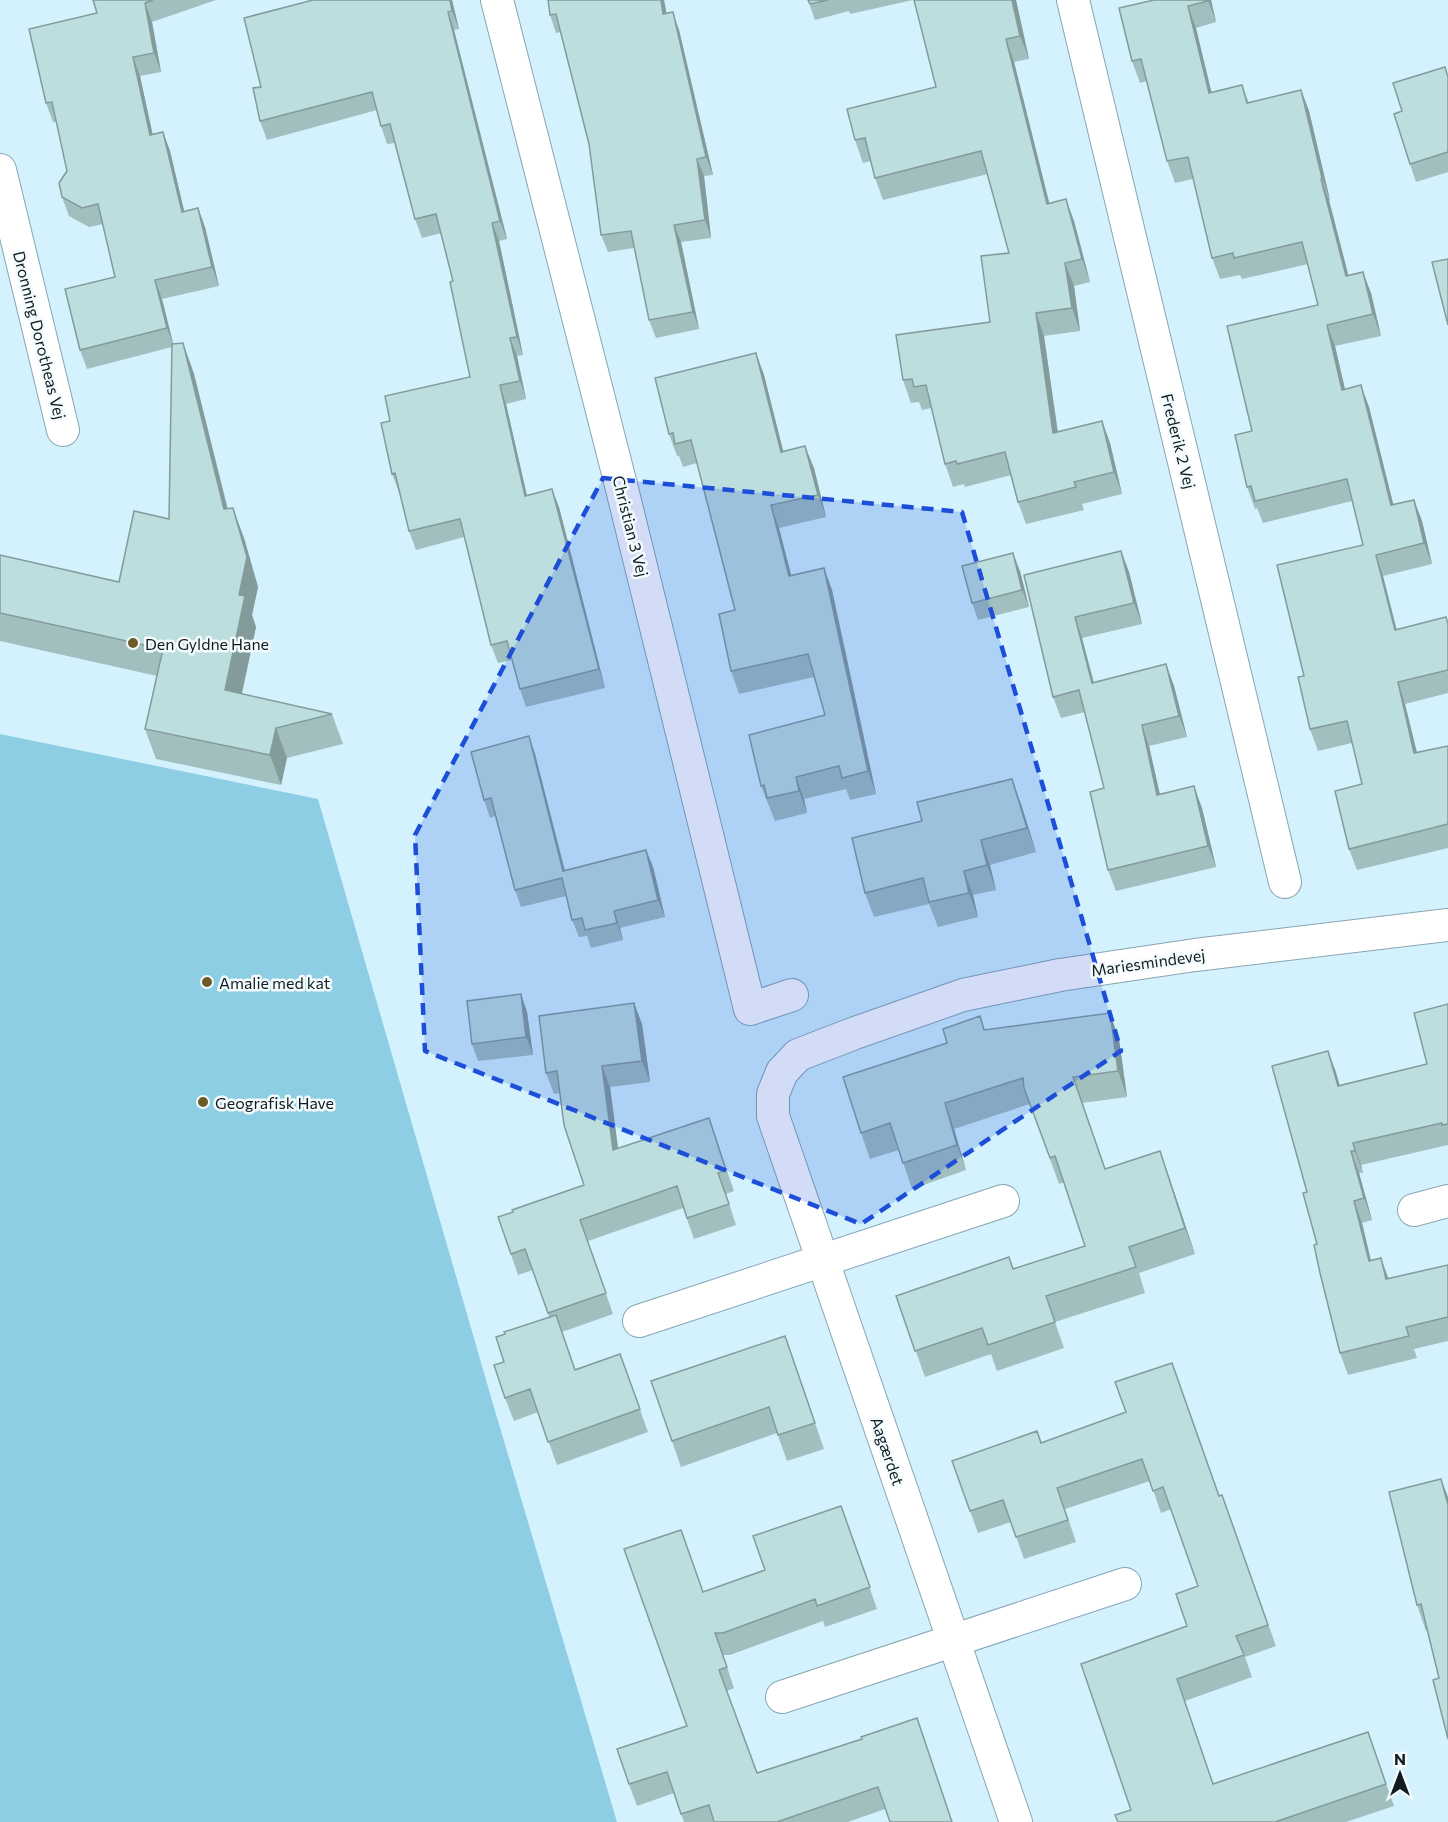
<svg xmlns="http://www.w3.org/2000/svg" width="1448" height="1822" viewBox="0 0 1448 1822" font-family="Commissioner,sans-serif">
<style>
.green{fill:#8ecee4}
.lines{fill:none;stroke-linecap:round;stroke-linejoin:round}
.street-casing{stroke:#88a6b1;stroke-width:34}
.street{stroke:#fff;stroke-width:32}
.wall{fill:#a2bfbf}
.shaded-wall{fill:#849b9b}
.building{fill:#bcdede;stroke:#849b9b;stroke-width:1.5}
.marked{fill:#1d4ed8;fill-opacity:0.2;stroke:#1d4ed8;stroke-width:4.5;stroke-dasharray:12 8;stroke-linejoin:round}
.poi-dot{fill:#6c5a28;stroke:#f4fbfd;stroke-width:2}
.labels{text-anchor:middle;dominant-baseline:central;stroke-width:5;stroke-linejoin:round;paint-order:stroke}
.street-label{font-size:16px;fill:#101c20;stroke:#f4fbfd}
.poi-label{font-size:16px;fill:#101c20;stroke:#f4fbfd;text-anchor:start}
</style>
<rect width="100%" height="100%" fill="#d3f2fe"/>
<!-- green -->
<path class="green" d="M0,734L318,799L493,1404L617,1822H0Z"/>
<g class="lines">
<defs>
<path id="street" d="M497,0L621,485L750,1009L792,995
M1073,0L1285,882
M0,170L63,430
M1414,1210L1448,1201
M639,1321L1003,1201
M782,1697L1125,1584
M1016,1822L773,1116V1094L782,1072L798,1055L855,1033L963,995L1060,975L1195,955L1448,925"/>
</defs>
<!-- street casing -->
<use href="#street" class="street-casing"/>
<!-- street -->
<use href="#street" class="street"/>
</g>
<!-- wall -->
<path class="wall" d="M93,0H216L152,22L161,72L140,76L152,135L163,132L170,151L184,212L198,208L205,227L219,286L162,299L173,344L183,343L194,374L228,509L244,538L258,587L252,615L256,627L242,694L332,714L343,744L287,758L281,785L156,759L145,729L157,676L0,641V555L119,582L169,519L172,347L87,369L80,350L115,277L103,224L89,227L69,216L62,197L67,171L56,122H53L46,103L97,13Z
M313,0H452L459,29L454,30L507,239L499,241L523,355L517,356L526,399L506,404L527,495L559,507L605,688L526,707L520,689L512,660L498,663L491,645L464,537L416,550L409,531L399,492L392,474L390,421L470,377L453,281L441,233L422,238L415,219L395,143L387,144L381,126L377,110L267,140L260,121L261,87Z
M548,0H664L666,13L679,30L713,175L704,176L711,238L681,242L699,329L656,338L649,320L634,248L608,252L601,235L589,144L561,32L556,33L550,15Z
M808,0H913L850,14L849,11L815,20Z
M1016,0L1029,59L1014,62L1049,203L1074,221L1090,282L1074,286L1080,331L1044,336L1058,432L1102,421L1110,443L1122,494L1082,504L1084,510L1026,524L1018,502L1011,475L965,487L964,484L953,487L945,464L931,408L922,410L919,402L911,403L903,380L990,322L1009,253L988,174L883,200L875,178L871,161L863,163L855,140L936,87Z
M1154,0H1211L1216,22L1196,28L1211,93L1242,85L1249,103L1301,90L1309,111L1330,200H1329L1348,275L1371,293L1381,336L1335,346L1345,389L1369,407L1393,505L1414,500L1422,521L1432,564L1383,576L1397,630L1448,622V693L1405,704L1417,752L1448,746V848L1357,870L1349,849L1362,784L1352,743L1318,751L1310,729L1304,676L1363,545L1352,501L1263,523L1257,508L1255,509L1247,487L1252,431L1318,305L1308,264L1242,279L1240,275L1220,279L1212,258L1193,179L1175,183L1167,161L1147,81L1140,83L1132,61Z
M1448,76V172L1416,182L1410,164L1402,111Z
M756,353L764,375L783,451L814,468L826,517L779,528L791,575L824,568L832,590L876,794L850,800L846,789L804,799L807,813L775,821L761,786L825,715L814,677L739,694L731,671L735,610L697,463L683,467L679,456H677L669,434Z
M1121,551L1129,572L1142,624L1082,638L1094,682L1166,664L1174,686L1187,737L1149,746L1160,795L1202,808L1216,867L1116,891L1108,870L1104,788L1085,712L1061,718L1053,697L1024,575Z
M1020,571L1029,607L978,620L972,603Z
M529,736L535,754L565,870L646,850L653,867L665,917L620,928L623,940L591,948L587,936L579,937L572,920L566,896L521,907L515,890L495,816L490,818L484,800Z
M1021,804L1036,852L990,865L996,890L973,895L978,917L938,927L929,904L874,917L865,893L922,821Z
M521,994L527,1012L533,1055L478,1061L472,1044Z
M634,1003L642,1024L650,1082L610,1087L618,1149L709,1118L734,1191L726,1194L736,1225L694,1239L683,1208L588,1241L613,1314L562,1332L575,1369L620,1354L648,1432L557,1465L538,1412L514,1421L505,1398L504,1362L549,1317L533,1270L518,1275L498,1217L584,1185L560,1093L554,1094L546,1073Z
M1448,1004V1145L1361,1165L1363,1173H1359L1372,1220L1362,1223L1371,1260L1381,1258L1388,1279L1448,1265V1341L1414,1349L1417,1358L1348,1375L1340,1353L1307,1192L1328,1051L1339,1085L1427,1064Z
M980,1016L985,1030L1119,1039L1127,1097L1082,1103L1105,1169L1169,1177L1195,1254L1139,1273L1145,1293L1055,1322L1064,1348L997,1371L991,1354L925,1377L896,1296L1013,1269L1085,1246L1064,1182L1059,1184L1030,1104L954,1129L966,1170L912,1189L899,1150L870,1159L861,1133L947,1043Z
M785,1336L824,1449L787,1461L777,1433L681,1467L651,1381Z
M1126,1412L1219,1496L1222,1495L1276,1646L1245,1657L1252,1677L1185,1701L1213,1784L1368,1732L1394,1806L1346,1822H1118L1131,1810L1187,1626L1198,1586L1171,1509L1161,1513L1150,1481L1065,1509L1076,1542L1024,1559L1011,1522L978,1533L952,1461L1042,1443Z
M1441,1479L1439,1678L1427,1631H1426L1417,1605Z
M841,1506L877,1609L825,1627L823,1621L730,1655H723L734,1688L727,1691L757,1773L862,1739L885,1809L848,1822H684L674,1793L637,1806L629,1784L687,1726L703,1592L765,1570Z"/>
<!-- shaded-wall -->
<path class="shaded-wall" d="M450,0H452L459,29L452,11Z
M661,0H664L670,31L663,14Z
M1012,0H1016L1029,59L1020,36Z
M1208,0H1211L1216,22Z
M145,3L152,22L161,72L154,53Z
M1188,6L1196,28L1217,115L1209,93Z
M448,12L454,30L507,239L500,221Z
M673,12L679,30L713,175L706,157Z
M1006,39L1014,62L1055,226L1047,204Z
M133,57L140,76L157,154L150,135Z
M1301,90L1309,111L1330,200L1322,178Z
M163,132L170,151L189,231L182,212Z
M697,159L704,176L711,238L705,220Z
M1321,179L1329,200L1354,297L1346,276Z
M1066,199L1074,221L1090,282L1082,259Z
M198,208L205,227L219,286L212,267Z
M492,223L499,241L523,355L517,337Z
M674,225L681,242L699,329L693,312Z
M1065,263L1074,286L1080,331L1072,308Z
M1363,272L1371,293L1381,336L1373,314Z
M155,280L162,299L174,347L167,328Z
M1036,313L1044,336L1061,456L1053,433Z
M1327,325L1335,346L1350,411L1342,390Z
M510,338L517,356L526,399L520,381Z
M183,343L194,374L235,540L224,509Z
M756,353L764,375L789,474L781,452Z
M500,385L506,404L531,514L525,496Z
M1361,385L1369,407L1399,527L1391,505Z
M1102,421L1110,443L1122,494L1114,472Z
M805,446L814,468L826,517L818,495Z
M552,489L559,507L605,688L599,669Z
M1414,500L1422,521L1432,564L1424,543Z
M771,505L779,528L797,598L789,576Z
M233,508L244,538L258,587L252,615L256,627L236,720L225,690L239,595Z
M1121,551L1129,572L1142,624L1134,603Z
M1013,553L1020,571L1029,607L1022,590Z
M1376,555L1383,576L1402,652L1395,630Z
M824,568L832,590L876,794L868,771Z
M1075,617L1082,638L1099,704L1092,683Z
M1166,664L1174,686L1187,737L1179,716Z
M1398,682L1405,704L1422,774L1414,753Z
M1142,725L1149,746L1165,817L1157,795Z
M276,728L287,758L281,785L270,755Z
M529,736L535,754L569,888L563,871Z
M796,777L804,799L807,813L799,791Z
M1012,779L1021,804L1036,852L1027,828Z
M1194,786L1202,808L1216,867L1208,846Z
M981,840L990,865L996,890L987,865Z
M646,850L653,867L665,917L658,900Z
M964,871L973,895L978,917L969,893Z
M614,911L620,928L623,940L617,923Z
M521,994L527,1012L533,1055L526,1037Z
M634,1003L642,1024L650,1082L642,1061Z
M1110,1013L1119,1039L1127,1097L1118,1071Z
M1328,1051L1336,1072L1346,1108L1338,1086Z
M602,1066L610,1087L621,1171L613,1150Z
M945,1103L954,1129L966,1170L957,1145Z
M1353,1143L1361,1165L1363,1173L1355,1151Z
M1160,1151L1169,1177L1195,1254L1185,1228Z
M1351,1151L1359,1173L1372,1220L1364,1198Z
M1354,1201L1362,1223L1376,1283L1369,1261Z
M1381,1258L1389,1280L1386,1279Z
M1441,1479L1448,1497V1505Z"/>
<!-- building -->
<path class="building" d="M93,0H153L145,3L154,53L133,57L150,135L163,132L182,212L198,208L212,267L155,280L167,328L80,350L65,289L115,277L98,204L82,208L62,197L59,183L67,171L52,102L46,103L29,29L97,13Z
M313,0H450L452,11L448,12L500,221L492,223L517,337L510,338L520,381L500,385L525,496L552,489L599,669L520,689L507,641L491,645L460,519L409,531L395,473L392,474L381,423L390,421L385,396L470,377L450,282L453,281L436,214L415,219L390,124L381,126L372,92L260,121L253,88L261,87L244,18Z
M548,0H661L663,14L673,12L706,157L697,159L705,220L674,225L693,312L649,320L631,231L601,235L589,144L556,14L550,15Z
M808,0H828L810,4Z
M914,0H1012L1020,36L1006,39L1047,204L1066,199L1082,259L1065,263L1072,308L1036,313L1053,433L1102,421L1114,472L1074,482L1076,487L1018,502L1005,452L957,464L956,461L945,464L926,385L914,387L912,379L903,380L896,335L990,322L981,256L1009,253L981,151L875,178L865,138L855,140L847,109L936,87Z
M1154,0H1208V1L1188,6L1209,93L1242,85L1247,103L1301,90L1322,178L1321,179L1346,276L1363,272L1373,314L1327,325L1342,390L1361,385L1391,505L1414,500L1424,543L1376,555L1395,630L1446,617L1448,624V670L1398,682L1414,753L1448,746V824L1349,849L1335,791L1362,784L1347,721L1310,729L1298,677L1304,676L1277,565L1363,545L1347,479L1255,501L1251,486L1247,487L1235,435L1252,431L1227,326L1318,305L1302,242L1234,258L1233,253L1212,258L1188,157L1167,161L1141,59L1132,61L1119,8Z
M1445,67L1448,77V152L1410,164L1394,114L1402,111L1393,83Z
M1448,259V325L1432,262Z
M183,343L224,509L233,508L247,557L239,595L245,596L225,690L332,714L276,728L270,755L145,729L163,649L0,613V555L119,582L134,511L169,519L172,344Z
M756,353L781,452L805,446L818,495L771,505L789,576L824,568L868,771L842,778L839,766L796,777L799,791L767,798L764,785L761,786L749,735L825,715L808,654L731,671L719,614L735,610L691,440L675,444L673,433L669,434L655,378Z
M1121,551L1134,603L1075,617L1092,683L1166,664L1179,716L1142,725L1157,795L1194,786L1208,846L1108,870L1090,792L1104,788L1079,690L1053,697L1024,575Z
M1013,553L1022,590L972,603L962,566Z
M529,736L563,871L646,850L658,900L614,911L617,923L585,930L582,918L572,920L562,878L515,890L491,798L484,800L471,752Z
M1012,779L1027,828L981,840L987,865L964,871L969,893L929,902L923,878L865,893L852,838L922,821L917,802Z
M521,994L526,1037L472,1044L467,1001Z
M634,1003L642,1061L602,1066L613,1150L709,1118L726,1170L718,1173L729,1204L687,1218L677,1186L580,1220L606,1293L548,1313L525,1249L511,1254L498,1217L513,1212L512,1210L584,1185L564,1125L557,1071L546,1073L539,1016Z
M1448,1004V1124L1442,1125V1123L1353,1143L1355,1151H1351L1364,1198L1354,1201L1369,1261L1381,1258L1386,1279L1448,1265V1317L1406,1327L1409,1336L1340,1353L1320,1273L1314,1245L1317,1244L1303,1193L1307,1192L1272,1066L1328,1051L1338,1086L1427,1064L1414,1013Z
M1110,1013L1118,1071L1073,1077L1105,1169L1160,1151L1185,1228L1129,1247L1136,1267L1046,1296L1055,1322L988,1345L982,1328L915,1351L896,1296L1009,1257L1013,1269L1085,1246L1055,1156L1050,1158L1024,1088L1023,1078L945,1103L957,1145L903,1163L890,1123L861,1133L843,1077L947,1043L943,1029L980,1016L984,1030Z
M556,1315L575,1370L620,1354L640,1409L548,1442L530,1389L505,1398L494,1365L504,1362L496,1337L505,1334L504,1332Z
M785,1336L815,1423L778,1435L769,1407L672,1441L651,1381Z
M1172,1363L1219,1496L1222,1495L1268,1625L1236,1636L1244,1655L1177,1679L1213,1784L1368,1732L1386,1784L1275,1822H1118L1115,1815L1131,1810L1081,1664L1187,1626L1176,1594L1198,1586L1163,1487L1153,1491L1142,1459L1057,1488L1068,1520L1016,1537L1003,1500L970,1511L952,1461L1037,1431L1041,1443L1126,1412L1115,1382Z
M1441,1479L1448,1505V1739L1433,1680L1439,1678L1421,1604L1417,1605L1389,1492Z
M841,1506L870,1587L817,1606L815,1599L723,1633H715L727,1667L719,1670L757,1773L862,1739L861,1737L917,1718L952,1822H890L878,1787L777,1822H714L709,1805L681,1814L667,1772L629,1784L617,1749L687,1726L624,1549L681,1530L703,1592L765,1570L753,1536Z"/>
<!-- marked area -->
<path class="marked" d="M603,478L962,512L1121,1051L861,1224L425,1051L415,835Z"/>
<!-- markers -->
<g class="poi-dot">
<circle cx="133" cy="643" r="6"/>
<circle cx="207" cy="982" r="6"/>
<circle cx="203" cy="1102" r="6"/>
</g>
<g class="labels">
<!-- street labels -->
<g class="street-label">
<text transform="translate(40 335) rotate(76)">Dronning Dorotheas Vej</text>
<text transform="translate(1179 441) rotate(76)">Frederik 2 Vej</text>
<text transform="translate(631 526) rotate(76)">Christian 3 Vej</text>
<text transform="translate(1148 962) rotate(-8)">Mariesmindevej</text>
<text transform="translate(888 1451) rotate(71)">Aagærdet</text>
</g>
<!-- poi labels -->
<g class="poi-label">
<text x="145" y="643">Den Gyldne Hane</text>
<text x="219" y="982">Amalie med kat</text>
<text x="215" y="1102">Geografisk Have</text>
</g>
</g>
<!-- north arrow -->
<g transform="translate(1400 1774)" stroke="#f4fbfd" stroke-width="4.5" paint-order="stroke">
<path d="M0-4.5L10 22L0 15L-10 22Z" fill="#101c20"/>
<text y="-9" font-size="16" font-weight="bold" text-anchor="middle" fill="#101c20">N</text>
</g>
</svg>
